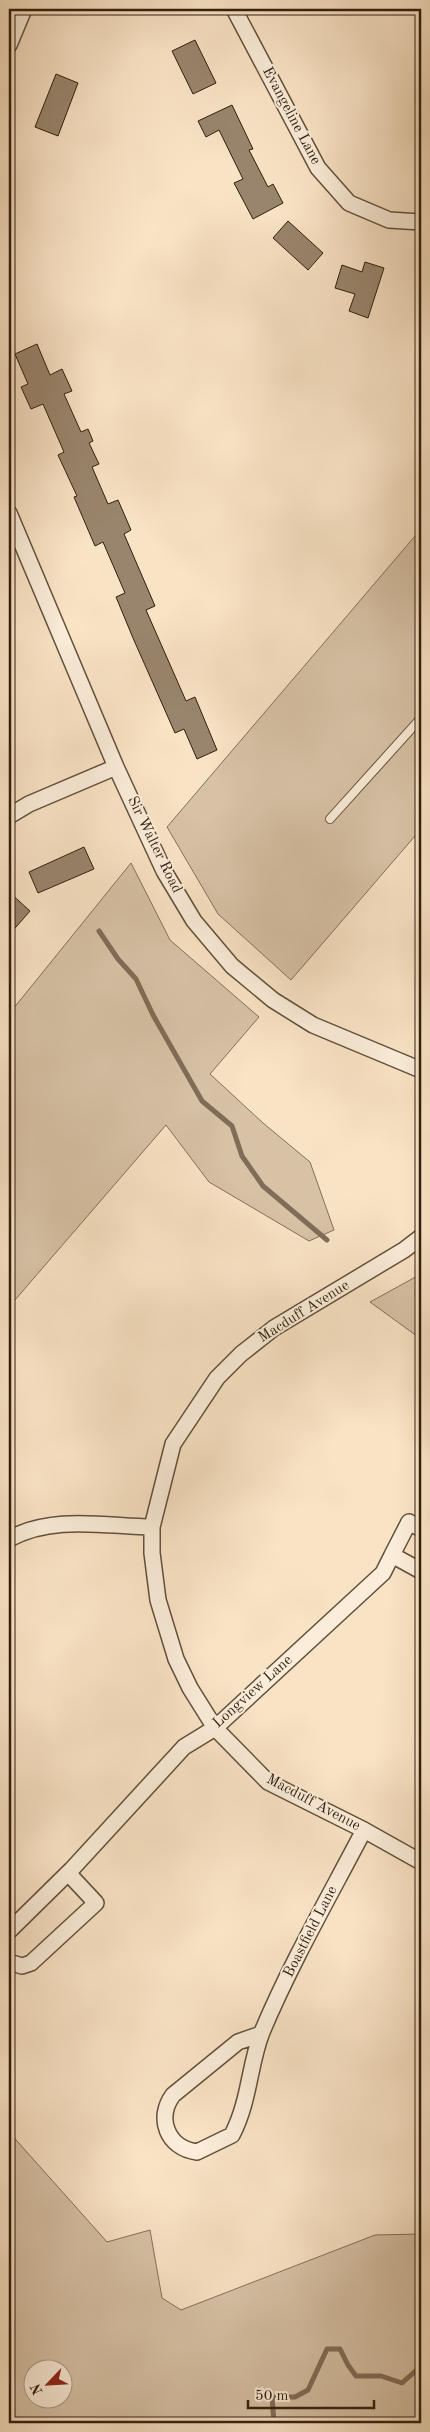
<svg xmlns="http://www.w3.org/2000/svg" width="430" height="2432" viewBox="0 0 430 2432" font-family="'Old Standard TT',serif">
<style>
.green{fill:#d7c2a6;stroke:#84705a;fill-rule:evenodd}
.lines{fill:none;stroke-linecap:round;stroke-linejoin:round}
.stream{stroke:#806c57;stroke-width:5}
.building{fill:#99856d;stroke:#301f0e}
.lane-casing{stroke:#62503c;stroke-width:10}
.street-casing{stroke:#62503c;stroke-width:18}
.lane{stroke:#fbedd9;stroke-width:8}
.street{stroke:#fbedd9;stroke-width:15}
.labels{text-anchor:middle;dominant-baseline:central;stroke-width:4;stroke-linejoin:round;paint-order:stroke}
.street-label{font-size:15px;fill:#301f0e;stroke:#fbedd9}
</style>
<rect width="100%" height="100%" fill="#f9e3c5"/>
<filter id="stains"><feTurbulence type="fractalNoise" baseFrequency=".004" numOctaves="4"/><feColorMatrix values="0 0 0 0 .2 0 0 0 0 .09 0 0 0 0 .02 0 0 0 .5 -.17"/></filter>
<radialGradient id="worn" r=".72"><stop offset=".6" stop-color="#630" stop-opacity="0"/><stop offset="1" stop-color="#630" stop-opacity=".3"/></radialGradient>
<!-- green -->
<path class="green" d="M421,529V829L291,980L218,914L167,827Z
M131,863L170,940L259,1017L210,1074L263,1123L310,1162L334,1230L309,1241L209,1182L166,1125L9,1307V1014Z
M421,1274V1339L370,1302Z
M9,2132L107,2242L150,2230L162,2298L181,2310L375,2235L421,2234V2423H9ZM32,2370H62V2400H32Z"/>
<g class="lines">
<!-- stream -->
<path class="stream" d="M99,931L118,959L136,979L153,1015L202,1101L232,1126L242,1156L263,1186L327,1240
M417,1294L421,1298
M421,2333V2339
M274,2423L272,2397H295L308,2390L327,2349H340L348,2365L356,2376H381L402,2383L421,2366"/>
</g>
<!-- building -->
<path class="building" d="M195,40L216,83L193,94L172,51Z
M56,74L78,83L58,136L35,127Z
M232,105L253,149L249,150L268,187L273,184L283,203L253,219L234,183L243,179L219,130L206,137L198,121Z
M288,221L323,253L308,270L273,238Z
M365,262L384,268L368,318L349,311L355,294L335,288L342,265L362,272Z
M37,344L50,375L62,369L72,391L64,394L81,432L88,429L93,441L89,443L99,464L92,467L108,504L118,500L131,530L124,534L155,606L146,610L186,701L195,697L217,750L197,759L184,729L175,733L133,638L116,597L125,593L103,542L95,546L74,497L77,496L58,455L64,452L43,404L31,409L21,387L28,384L15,354Z
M84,847L94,869L38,893L29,872Z
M9,892L30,911L9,935Z"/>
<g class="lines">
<defs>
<path id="lane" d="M330,819L421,718"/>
<path id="street" d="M234,9L318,168L349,203L389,220L421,222
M9,45L24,9
M9,513L116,767L164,871L194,921L232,966L273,1000L313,1025L421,1070
M9,816L29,804L116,767
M421,1237L404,1250L274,1328L241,1354L217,1378L173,1444L152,1527V1553L158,1600L176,1659L190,1688L215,1728L268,1782L364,1830L421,1862
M9,1539C52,1515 104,1526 152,1527
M392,1555L409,1522L421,1529
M9,1931L72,1869L184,1747L215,1728L383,1573L392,1555L421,1571
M9,1962L22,1966L31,1963L96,1903L68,1873
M261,2034L238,2042L173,2095C156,2118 167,2148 197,2152L232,2135C250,2100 249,2065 262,2032C291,1963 329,1897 364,1830"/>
</defs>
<!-- lane casing -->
<use href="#lane" class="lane-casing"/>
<!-- street casing -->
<use href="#street" class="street-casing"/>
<!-- lane -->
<use href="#lane" class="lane"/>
<!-- street -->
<use href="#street" class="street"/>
</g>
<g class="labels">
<!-- street labels -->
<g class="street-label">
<text transform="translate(291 116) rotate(62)">Evangeline Lane</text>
<text transform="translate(154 845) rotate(64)">Sir Walter Road</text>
<text transform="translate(304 1312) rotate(-32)">Macduff Avenue</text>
<text transform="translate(253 1692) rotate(-42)">Longview Lane</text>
<text transform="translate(313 1803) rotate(28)">Macduff Avenue</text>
<text transform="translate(311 1932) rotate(-63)">Boastfield Lane</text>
</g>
</g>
<!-- margin -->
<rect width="430" height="2432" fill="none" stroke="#f9e3c5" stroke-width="30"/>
<rect x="10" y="10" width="410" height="2412" fill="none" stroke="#301f0e" stroke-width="2.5"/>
<rect x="15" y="15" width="400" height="2402" fill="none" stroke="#301f0e"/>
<!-- north arrow -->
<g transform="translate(48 2384) rotate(245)"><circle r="24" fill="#fbedd9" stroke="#aa9b88"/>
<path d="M0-4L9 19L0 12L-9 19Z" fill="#8f2418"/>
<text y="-8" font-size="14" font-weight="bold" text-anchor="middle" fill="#301f0e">N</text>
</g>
<!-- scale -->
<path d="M248 2400v8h126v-8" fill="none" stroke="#301f0e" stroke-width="2.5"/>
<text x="255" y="2400" font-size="15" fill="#301f0e" stroke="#fbedd9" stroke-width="4" paint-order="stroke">50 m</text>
<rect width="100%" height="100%" filter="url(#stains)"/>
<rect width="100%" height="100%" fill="url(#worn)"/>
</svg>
